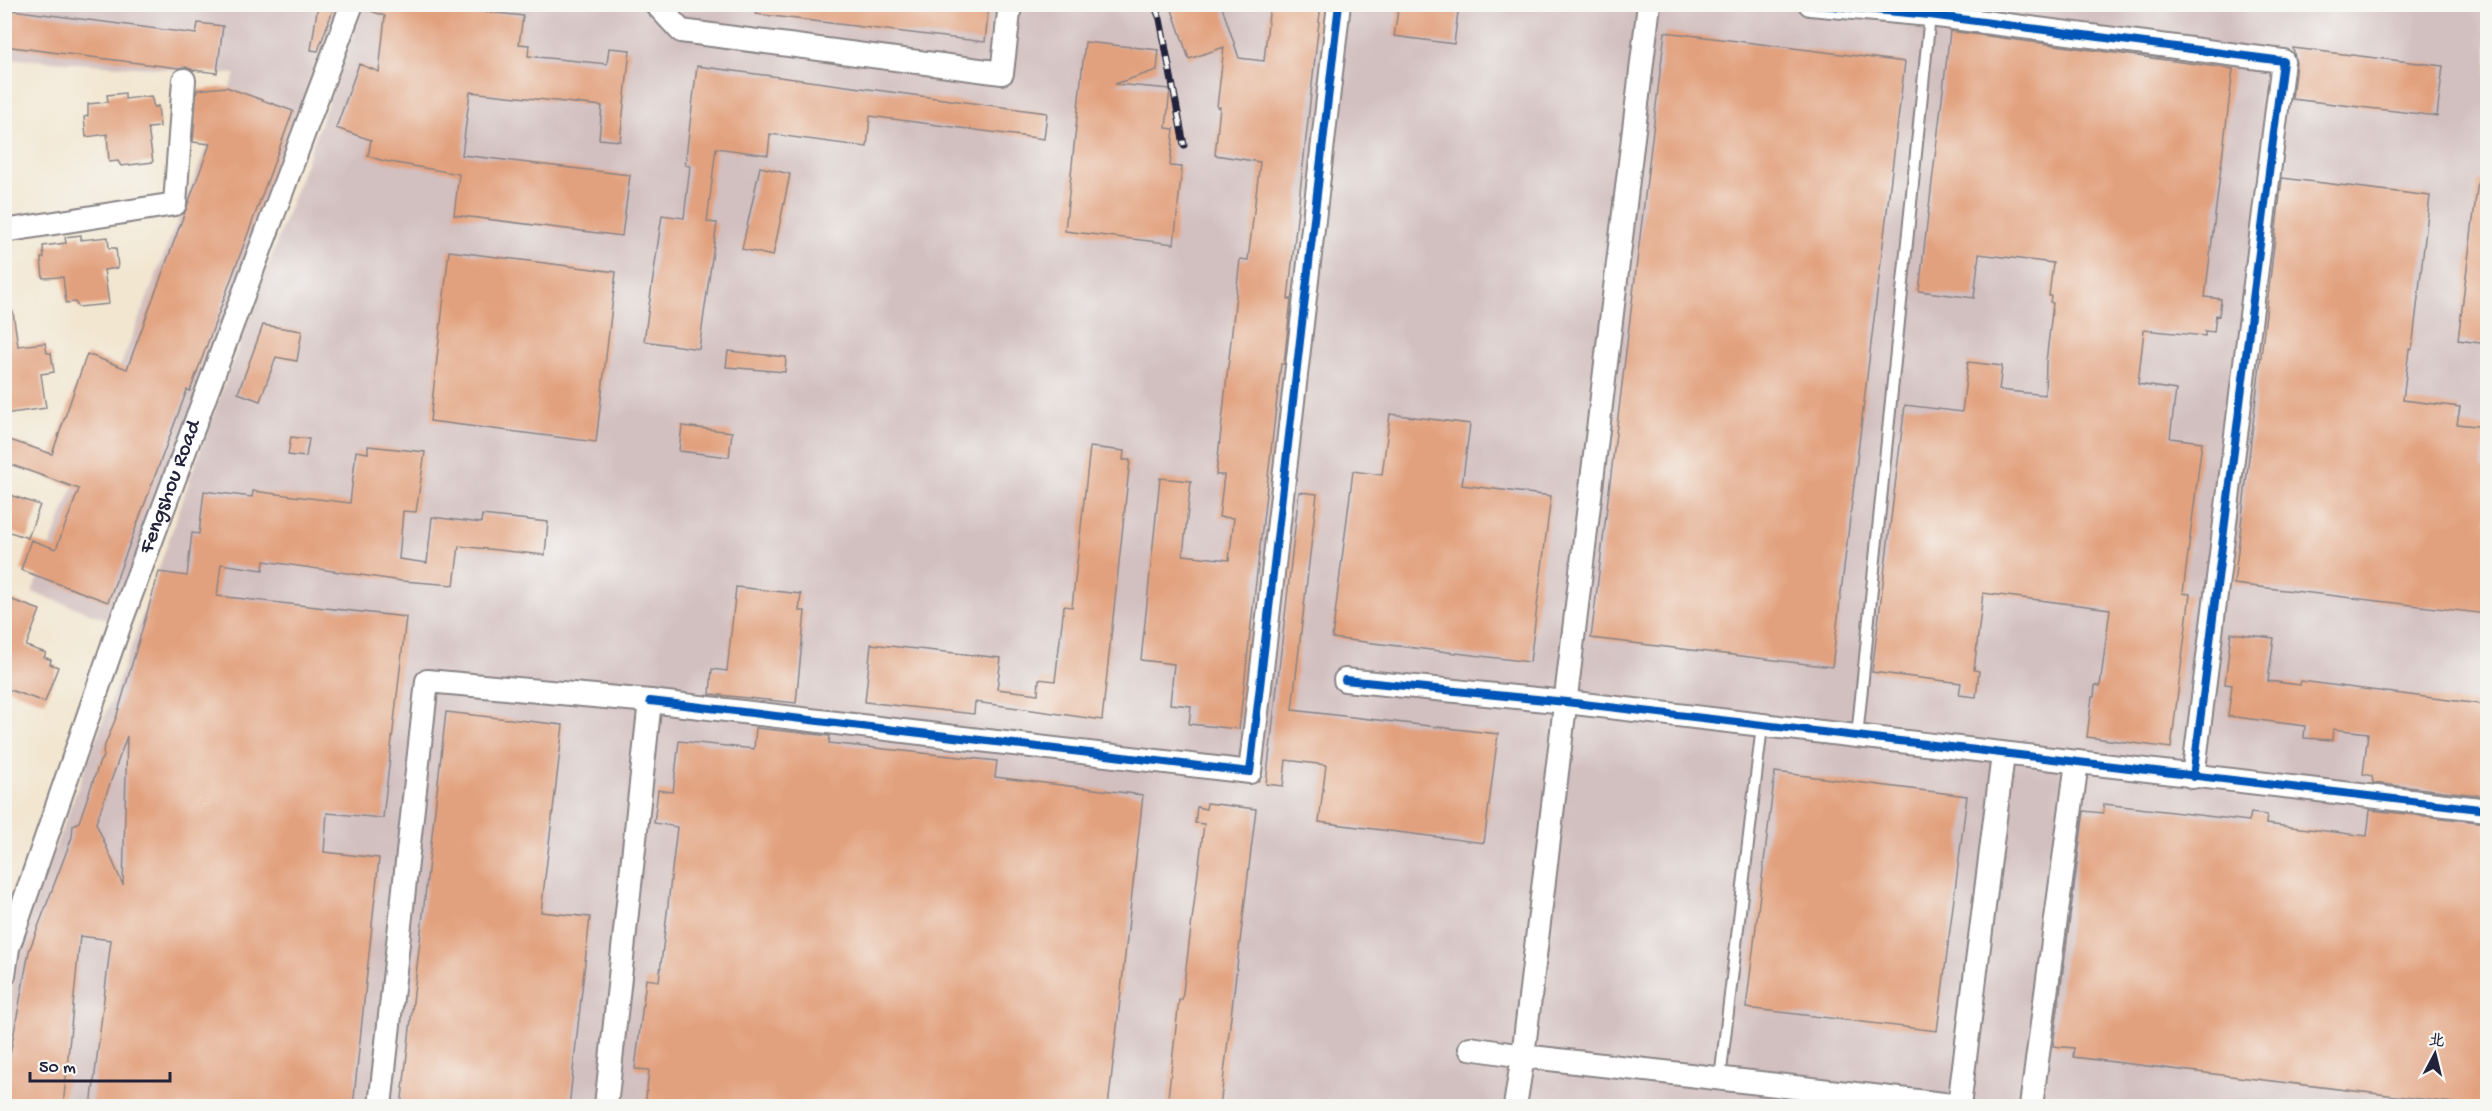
<svg xmlns="http://www.w3.org/2000/svg" width="2492" height="1111" viewBox="0 0 2492 1111" font-family="'Gochi Hand','LXGW WenKai TC',sans-serif">
<style>
.industrial{fill:#d2bfbf}
.building{fill:#e2a17e;fill-rule:evenodd}
.lines{fill:none;stroke-linecap:round;stroke-linejoin:round}
.service-casing{stroke:#8a8486;stroke-width:14}
.minor-casing{stroke:#8a8486;stroke-width:26}
.service{stroke:#fff;stroke-width:10}
.minor{stroke:#fff;stroke-width:22}
.rail-casing{stroke:#22223b;stroke-width:7}
.rail{stroke:#f6f6f2;stroke-width:4.5;stroke-dasharray:14;stroke-linecap:butt}
.cycleway-casing{stroke:#f6f6f2;stroke-width:11}
.cycleway{stroke:#0057b8;stroke-width:8}
.labels{text-anchor:middle;dominant-baseline:central;stroke-width:4.5;stroke-linejoin:round;paint-order:stroke}
.street-label{font-size:22px;fill:#22223b;stroke:#f6f6f2}
</style>
<rect width="100%" height="100%" fill="#f6f6f2"/>
<filter id="ink" filterUnits="userSpaceOnUse"><feTurbulence type="fractalNoise" baseFrequency=".0167" numOctaves="2"/><feDisplacementMap in="SourceGraphic" scale="12" xChannelSelector="R" yChannelSelector="G"/><feConvolveMatrix kernelMatrix="1 2 1 2 8 2 1 2 1" color-interpolation-filters="sRGB"/></filter>
<filter id="wash" filterUnits="userSpaceOnUse"><feTurbulence type="fractalNoise" baseFrequency=".008" numOctaves="4" result="noise"/><feDisplacementMap in="SourceGraphic" scale="24" xChannelSelector="R" yChannelSelector="G"/><feGaussianBlur stdDeviation="1.35" result="paint"/><feColorMatrix in="noise" values="0 0 0 0 0 0 0 0 0 0 0 0 0 0 0 0 0 1.4 0 .05"/><feComposite in="paint" operator="in"/></filter>
<g filter="url(#wash)">
<rect width="100%" height="100%" fill="#f2e6d0"/>
<!-- industrial -->
<path class="industrial" d="M4,5H347L120,624L32,592L235,74L5,58Z
M364,5H2487V1106H5V1037L18,945L133,642L202,445Z"/>
<g id="blocks">
<!-- building -->
<path class="building" d="M318,4H335L318,51L311,50Z
M365,4H470L469,10L523,16L519,44L529,45L528,56L607,64L609,48L630,50L620,141L599,139L602,106L470,92L462,155L630,175L622,236L454,215L459,174L384,161L368,156L371,140L336,128L359,64L379,72L385,16L365,9Z
M757,4H989L985,42L756,14Z
M1170,4H1221L1239,58L1264,61L1270,4H1321L1288,299H1291L1284,364H1281L1239,729L1189,724L1191,706L1170,704L1174,664L1141,660L1160,478L1191,481L1183,555L1229,560L1234,518L1219,517L1224,475H1216L1240,259L1248,260L1260,162L1215,155L1220,107H1217L1224,47L1189,59Z
M1399,4H1459L1454,44L1394,36Z
M4,9L196,34L198,23L223,26L217,73L193,70L186,67L178,68L4,46Z
M1950,31L2233,69L2205,297L2221,299L2219,316L2216,315L2214,332L2205,331V336L2144,330L2138,384L2176,390L2170,438L2202,442L2183,593L2190,594L2171,748L2087,737L2092,697H2094L2095,685L2100,686L2110,609L1983,593L1974,670L1979,671L1976,697L1959,695L1961,683L1872,672L1905,405L1962,412L1968,362L2002,366L1999,390L2045,395L2046,362L2053,303L2050,302L2051,296H2049L2053,263L1979,254L1974,298L1919,291Z
M1665,32L1905,62L1832,667L1591,638Z
M1085,42L1159,50L1157,70L1115,84L1170,89L1166,128L1174,129L1170,166L1182,167L1174,244L1065,231Z
M2293,48L2443,66L2437,116L2292,99L2296,63Z
M697,66L1047,113L1044,139L870,116L867,147L770,134L768,155L716,148L707,222L717,223L699,349L644,341L662,215L684,218L690,166L685,165Z
M226,87L293,111L190,391L187,390L108,602L21,570L31,540L56,549L79,489L4,462V438L52,454L87,354L127,369L210,144L193,142L197,90Z
M125,93V99L151,96L154,107L158,106L160,127L148,128L153,162L121,166L118,161L109,162L107,134L86,137L84,117L88,116V104L108,102L107,95Z
M760,167L790,174L773,256L742,249Z
M2282,178L2430,196L2412,349H2409L2403,400L2460,407L2457,424L2486,427L2481,469L2487,470V614L2234,584Z
M2478,180H2487V344L2458,340Z
M81,235V240L108,237L109,248H116L118,268L104,270L109,304L78,307L75,302L66,303L63,277L43,278L41,258H44L43,246L66,243L65,237Z
M449,251L616,272L596,442L430,421Z
M13,312L18,346L45,343L47,353H51L54,372L41,374L46,408L4,414V313Z
M263,325L302,331L297,361L276,357L260,401L238,393Z
M728,351L786,357L785,372L726,367Z
M1390,414L1470,424L1462,485L1551,496L1530,662L1332,638L1353,471L1382,475Z
M682,426L732,432L729,457L679,451Z
M291,437L309,439L306,457L288,455Z
M368,446L425,452L416,512L403,511L399,559L427,563L432,517L481,523L482,515L548,522L545,555L459,546L454,585L402,581L264,561L263,570L221,564L217,596L406,617L383,818L327,813L324,852L379,858L353,1107H91L111,940L80,936L63,1107H4V1087L29,951L72,837L73,825L79,822L100,761L104,757L103,750L117,715L159,572L187,576L192,533L199,534L204,491L252,497L253,491L350,503L356,451L368,453ZM127,736L123,885L96,823Z
M1090,447L1124,451L1123,460H1130L1102,720L975,702L974,714L865,702L871,644L1001,658L997,689L1038,694L1039,679L1055,681L1064,606L1072,607Z
M1299,492L1317,494L1292,710L1498,734L1484,843L1319,822L1326,765L1286,760L1283,786L1266,784Z
M4,493L40,505L28,538L4,530Z
M736,587L801,594L799,611H805L796,703L710,694L712,669L727,671Z
M4,597L40,610L26,646L46,653L44,657L51,660L50,664L58,667L45,702L4,688Z
M2231,633L2274,638L2268,681L2300,685L2301,681L2487,705V796L2373,783L2372,776L2363,774L2368,733L2333,729L2332,740L2304,738L2305,726L2228,716L2232,685L2225,684Z
M446,712L563,725L541,912L590,917L569,1107H401Z
M756,728L830,736L829,743L997,761L995,777L1143,795L1108,1107H645L649,1070L635,1069L646,979L659,981L677,827L654,823L658,790L673,792L679,741L754,749Z
M1775,772L1967,796L1937,1031L1746,1008Z
M1207,803L1256,809L1220,1107H1167L1179,1000H1182L1204,824L1195,823L1197,807L1206,809Z
M2104,804L2249,821L2251,813L2267,815L2266,824L2367,836L2370,810L2487,823V1107L2073,1057L2074,1048L2053,1046L2084,811L2103,813Z"/>
</g>
</g>
<g filter="url(#ink)">
<use href="#blocks" fill-opacity="0" stroke="#8a8486" stroke-width="1.5"/>
<g class="lines">
<defs>
<path id="service" d="M1857,737L1930,15
M1720,1079L1762,726"/>
<g id="minor">
<path d="M656,4L681,31L1002,73L1010,4"/>
<path d="M1810,4L1930,15L2283,61L2193,777"/>
<path d="M4,231L175,204L184,80"/>
<path d="M1345,680L1566,702L2488,810"/>
<path d="M650,701L1250,772L1339,4"/>
<path id="s1" d="M4,975L8,948L120,624L352,4"/>
<path d="M1470,1048L1523,1056L1961,1106"/>
<path d="M380,1106L427,681L650,701L606,1106"/>
<path d="M1515,1106L1523,1056L1649,4"/>
<path d="M1959,1106L2003,755"/>
<path d="M2031,1106L2077,762"/>
</g>
</defs>
<!-- service casing -->
<use href="#service" class="service-casing"/>
<!-- minor casing -->
<use href="#minor" class="minor-casing"/>
<!-- service -->
<use href="#service" class="service"/>
<!-- minor -->
<use href="#minor" class="minor"/>
<defs>
<path id="rail" d="M1154,4L1160,19L1184,145"/>
</defs>
<!-- rail casing -->
<use href="#rail" class="rail-casing"/>
<!-- rail -->
<use href="#rail" class="rail"/>
<defs>
<path id="cycleway" d="M1810,4L1930,15L2283,61L2193,777
M1345,680L1566,702L2488,810
M650,701L1250,772L1339,4"/>
</defs>
<!-- cycleway casing -->
<use href="#cycleway" class="cycleway-casing"/>
<!-- cycleway -->
<use href="#cycleway" class="cycleway"/>
</g>
</g>
<g class="labels">
<!-- street labels -->
<g class="street-label">
<text stroke="none"><textPath href="#s1" startOffset="516">Fengshou Road</textPath></text>
</g>
</g>
<!-- margin -->
<rect width="2492" height="1111" fill="none" stroke="#f6f6f2" stroke-width="24"/>
<!-- north arrow -->
<g transform="translate(2435 1054) rotate(7)" stroke="#f6f6f2" stroke-width="4.5" paint-order="stroke">
<path d="M0-4.5L10 22L0 15L-10 22Z" fill="#22223b"/>
<text y="-9" font-size="16" font-weight="bold" text-anchor="middle" fill="#22223b">北</text>
</g>
<!-- scale -->
<path d="M30 1072v9h140v-9" fill="none" stroke="#22223b" stroke-width="3"/>
<text x="39" y="1072" font-size="18" fill="#22223b" stroke="#f6f6f2" stroke-width="4.5" paint-order="stroke">50 m</text>
</svg>
